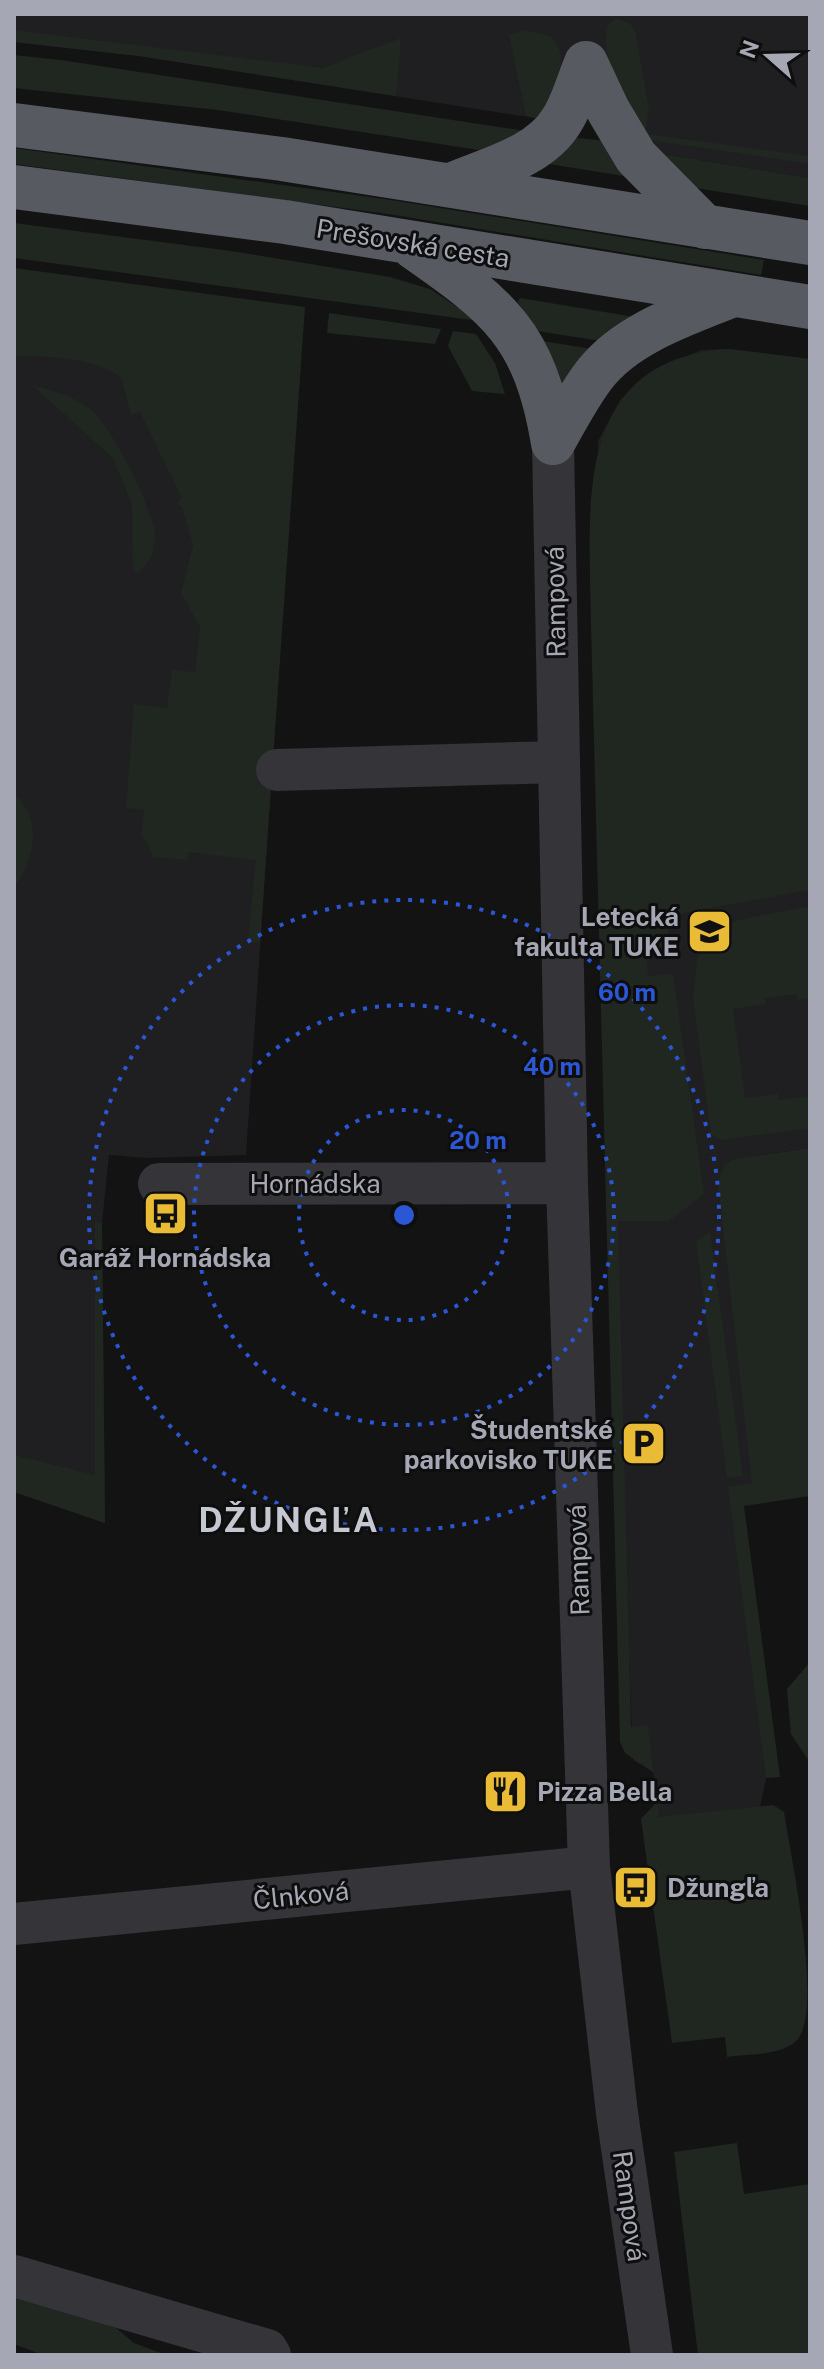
<svg xmlns="http://www.w3.org/2000/svg" width="824" height="2369" viewBox="0 0 824 2369" font-family="'Public Sans',sans-serif">
<style>
.built{fill:#1f1f21}
.green{fill:#1f2720}
.lines{fill:none;stroke-linecap:round;stroke-linejoin:round}
.minor{stroke:#343439;stroke-width:42}
.trunk{stroke:#585a61;stroke-width:44}
.ring{fill:none;stroke:#2b57d4;stroke-width:4;stroke-dasharray:4 8}
.labels{text-anchor:middle;dominant-baseline:central;stroke-width:6;stroke-linejoin:round;paint-order:stroke}
.street-label{font-size:26px;fill:#a5a8b4;stroke:#0e0e0f}
.poi-label{font-size:26px;font-weight:bold;fill:#a5a8b4;stroke:#0e0e0f;text-anchor:end}
.district-label{font-size:34px;font-weight:bold;letter-spacing:2px;fill:#c5c8d0;stroke:#0e0e0f}
.centre{fill:#2b57d4;stroke:#0e0e0f;stroke-width:4}
.ring-label{font-size:24px;text-anchor:middle;font-weight:bold;fill:#2b57d4;stroke:#0e0e0f;stroke-width:6;stroke-linejoin:round;paint-order:stroke}
</style>
<rect width="100%" height="100%" fill="#131314"/>
<!-- built -->
<path class="built" d="M14,14H810V178L651,152L616,97L541,119L139,56L14,42Z
M14,303L302,329L246,1155L148,1158L109,1155L102,1223L105,1523L14,1492Z
M729,349L810,359V1148L735,1159L766,1489L730,1494L767,1775L757,1820L641,1819L657,1802L653,1772L633,1760L622,1481L598,441L620,400L654,371L701,350Z"/>
<!-- green -->
<path class="green" d="M616,19L630,23L635,31L649,108L645,134L810,156V164L644,139C629,107 597,62 608,25Z
M14,30L323,68L401,38L396,96L139,56L14,42Z
M526,30L550,36C575,57 551,95 541,119L526,116L509,34Z
M14,55L61,60L532,132L495,151L479,150L218,110L14,88Z
M568,137L608,141L642,179L537,162Z
M14,148L391,200L764,260L761,275L388,214L14,164Z
M651,152L810,178V206L695,188Z
M14,223L231,251L390,277L430,289L479,321L14,258Z
M14,268L305,307L260,942H248L256,860L189,852L187,860L153,857L147,841L141,837L144,810L126,808L134,704L167,708L172,670L195,672L200,627L181,593L193,545L182,507L176,504L182,498L140,412L131,415L121,377C89,356 52,357 14,356Z
M520,298L629,316L631,318L601,341L537,331L518,302Z
M329,313L441,329L435,344L327,333Z
M453,331L476,334L495,363L505,394L472,391L448,346Z
M543,341L592,349L562,389Z
M729,349L810,359V890L666,916L670,950L646,954L648,976L673,974L704,1194L669,1221H618L631,1727L648,1725L653,1772L625,1753L620,1742L591,626C590,510 569,359 729,349Z
M33,386C52,390 74,396 90,409C112,426 157,514 155,541C154,555 148,564 138,573L133,571L132,505L113,458Z
M14,794C43,818 35,860 14,887Z
M810,906V998L797,1000L796,994L765,998V1004L733,1009L745,1098L778,1094L779,1100L810,1096V1128L722,1140L711,1134L693,998L697,959L706,942L734,921Z
M810,1148V1496L744,1506L780,1777L766,1778L728,1487L752,1483L718,1183L724,1166L734,1159Z
M95,1222L102,1223L105,1523L14,1492V1455L95,1475Z
M710,1232L743,1476L727,1478L696,1241Z
M810,1662V1763L791,1734L787,1689Z
M657,1802L659,1817L773,1805L784,1812C791,1857 823,2006 798,2039C784,2056 747,2054 727,2057L725,2037L672,2043L641,1819Z
M737,2143L744,2194L810,2184V2352L805,2355H698L674,2152Z
M14,2298L115,2327L134,2343L166,2355H43L14,2344Z"/>
<g class="lines">
<!-- minor -->
<path class="minor" d="M553,443L567,1183L589,1867L617,2113L652,2355
M277,770L556,762
M159,1184L567,1183
M14,1924L589,1867
M14,2276L267,2350L270,2355"/>
<!-- trunk -->
<path class="trunk" d="M586,63L608,110L636,157L705,227
M14,125L282,159L810,243
M451,185C488,169 540,157 562,120C573,103 578,82 586,63
M14,187L285,222L810,307
M413,247C499,307 535,334 553,443
M553,443C566,420 578,396 595,374C627,333 686,314 733,295"/>
</g>
<!-- distance rings -->
<g class="ring">
<circle cx="404" cy="1215" r="105"/>
<circle cx="404" cy="1215" r="210"/>
<circle cx="404" cy="1215" r="315"/>
</g>
<!-- icons -->
<defs>
<symbol id="university-square" viewBox="-11 -11 22 22"><rect x="-9" y="-9" width="18" height="18" rx="4" fill="#eabb34" stroke="#0e0e0f"/><path d="M0-5L7-2L0 1L-7-2ZM-4 1L0 2.5L4 1V4Q0 6-4 4Z" fill="#111"/></symbol>
<symbol id="bus-square" viewBox="-11 -11 22 22"><rect x="-9" y="-9" width="18" height="18" rx="4" fill="#eabb34" stroke="#0e0e0f"/><path d="M-5-6H5V4H4V6H2V4H-2V6H-4V4H-5ZM-3.5-4V0h7V-4ZM-3.5 1.2v1.5H-2V1.2ZM2 1.2v1.5H3.5V1.2Z" fill="#111"/></symbol>
<symbol id="parking-square" viewBox="-11 -11 22 22"><rect x="-9" y="-9" width="18" height="18" rx="4" fill="#eabb34" stroke="#0e0e0f"/><path d="M-3.5-5.5H1a3.5 3.5 0 0 1 0 7H-1V5.5H-3.5ZM-1-3.4V-.6H.8a1.4 1.4 0 0 0 0-2.8Z" fill="#111"/></symbol>
<symbol id="restaurant-square" viewBox="-11 -11 22 22"><rect x="-9" y="-9" width="18" height="18" rx="4" fill="#eabb34" stroke="#0e0e0f"/><path d="M-5-6h1v4h1v-4h1v4h1v-4h1v5L-1.5 .5V6h-2V.5L-5-1ZM5-6V6H3V1.5H1.5Q1.5-4 5-6Z" fill="#111"/></symbol>
</defs>
<g fill-rule="evenodd">
<use href="#university-square" x="684" y="906" width="51" height="51"/>
<use href="#bus-square" x="140" y="1188" width="51" height="51"/>
<use href="#parking-square" x="618" y="1418" width="51" height="51"/>
<use href="#restaurant-square" x="480" y="1766" width="51" height="51"/>
<use href="#bus-square" x="610" y="1862" width="51" height="51"/>
</g>
<g class="labels">
<!-- street labels -->
<g class="street-label">
<text transform="translate(413 243) rotate(9)">Prešovská cesta</text>
<text transform="translate(555 602) rotate(-91)">Rampová</text>
<text x="315" y="1183">Hornádska</text>
<text transform="translate(578 1560) rotate(-92)">Rampová</text>
<text transform="translate(301 1895) rotate(-6)">Člnková</text>
<text transform="translate(630 2206) rotate(82)">Rampová</text>
</g>
<!-- poi labels -->
<g class="poi-label">
<text x="679" y="916">Letecká<tspan x="679" dy="30">fakulta TUKE</tspan></text>
<text x="165" y="1257" text-anchor="middle">Garáž Hornádska</text>
<text x="613" y="1429">Študentské<tspan x="613" dy="30">parkovisko TUKE</tspan></text>
<text x="537" y="1791" text-anchor="start">Pizza Bella</text>
<text x="667" y="1887" text-anchor="start">Džungľa</text>
</g>
<!-- district labels -->
<g class="district-label">
<text x="289" y="1520">DŽUNGĽA</text>
</g>
</g>
<circle cx="404" cy="1215" r="12" class="centre"/>
<g class="ring-label">
<text x="627" y="1001">60 m</text>
<text x="552" y="1075">40 m</text>
<text x="478" y="1149">20 m</text>
</g>
<!-- border -->
<rect width="824" height="2369" fill="none" stroke="#a5a8b4" stroke-width="32"/>
<!-- north arrow -->
<g transform="translate(768 56) rotate(290)" stroke="#0e0e0f" stroke-width="6" paint-order="stroke">
<path d="M0-6L14 30L0 20L-14 30Z" fill="#a5a8b4"/>
<text y="-12" font-size="22" font-weight="bold" text-anchor="middle" fill="#a5a8b4">N</text>
</g>
</svg>
